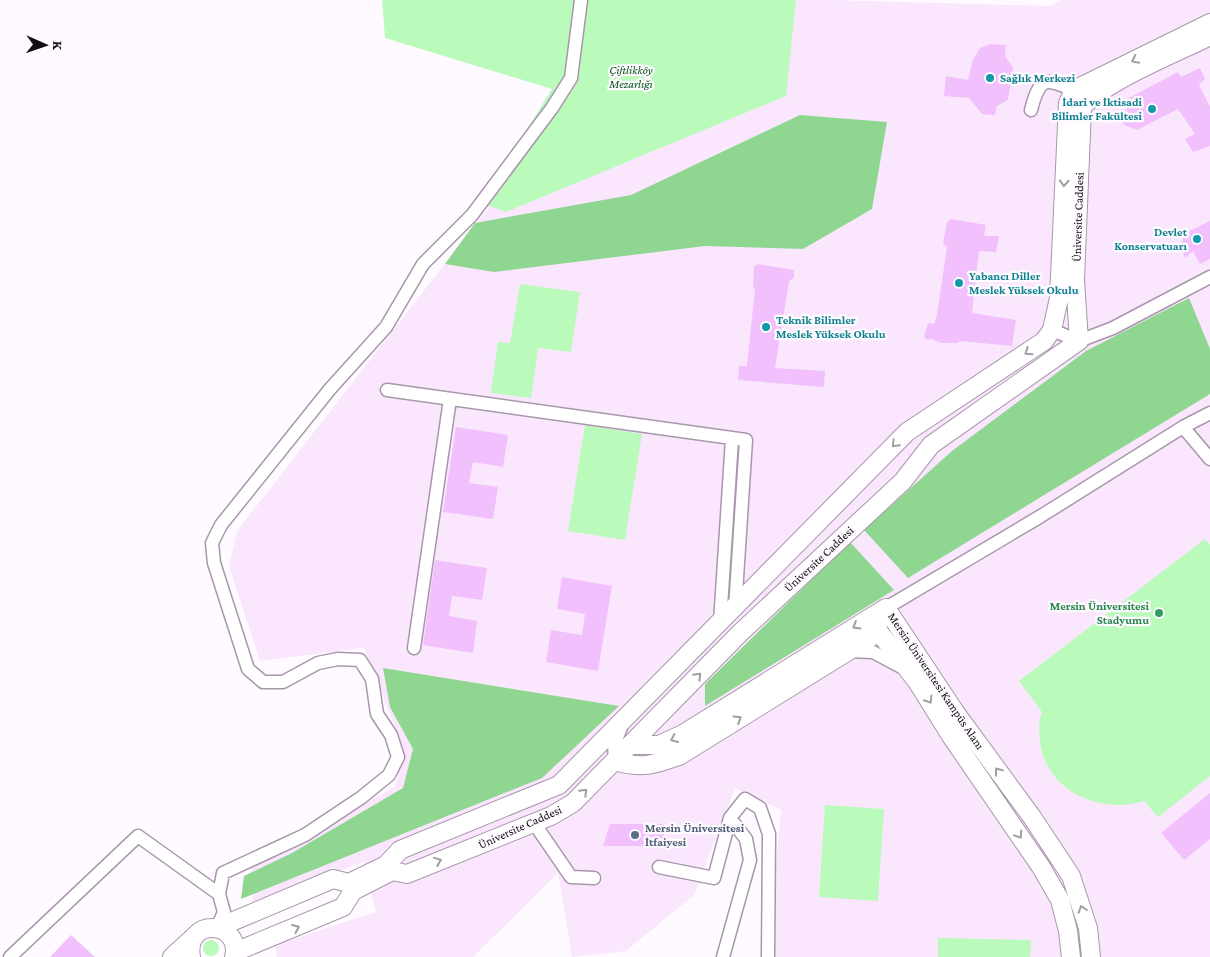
<svg xmlns="http://www.w3.org/2000/svg" width="1210" height="957" viewBox="0 0 1210 957" font-family="'Crimson Pro',serif">
<style>
.built{fill:#fae7fe}
.green{fill:#bafabb}
.forest{fill:#8fd791}
.building{fill:#f2c0fc}
.lines{fill:none;stroke-linecap:round;stroke-linejoin:round}
.street-casing{stroke:#a897ab;stroke-width:15}
.secondary-casing{stroke:#a897ab;stroke-width:20}
.street{stroke:#fff;stroke-width:12}
.secondary{stroke:#fff;stroke-width:18}
.oneway{stroke:#a09ea1}
.culture-dot{fill:#0f9aa8;stroke:#fefaff;stroke-width:2}
.leisure-dot{fill:#2e9e5b;stroke:#fefaff;stroke-width:2}
.service-dot{fill:#5c6f8a;stroke:#fefaff;stroke-width:2}
.labels{text-anchor:middle;dominant-baseline:central;stroke-width:4.5;stroke-linejoin:round;paint-order:stroke}
.park-label{font-size:12px;font-style:italic;fill:#035513;stroke:#fefaff}
.culture-label{font-size:12px;font-weight:bold;fill:#0d838f;stroke:#fefaff;text-anchor:start}
.street-label{font-size:12px;fill:#120c13;stroke:#fefaff}
.leisure-label{font-size:12px;font-weight:bold;fill:#27864d;stroke:#fefaff;text-anchor:end}
.service-label{font-size:12px;font-weight:bold;fill:#4e5e75;stroke:#fefaff;text-anchor:start}
</style>
<rect width="100%" height="100%" fill="#fefaff"/>
<!-- built -->
<path class="built" d="M598,0H834L1049,6L1062,0H1210V957H768L781,810L735,788L694,895L626,951L572,957L558,873L473,957H277L275,945L376,912L363,862L253,903L251,866L395,787L404,750L364,648L260,661L229,566L237,531L580,90Z"/>
<!-- green -->
<path class="green" d="M382,0H796L786,96L506,212L481,203L552,89L385,38Z
M520,284L580,292L571,352L538,348L531,398L491,393L498,342L510,343Z
M585,425L642,434L625,540L568,531Z
M1205,539L1210,545V776L1158,817L1144,801C1100,815 1047,791 1040,743C1039,732 1038,722 1042,712L1019,681Z
M825,805L884,809L878,901L819,897Z
M938,938L1031,940L1030,957H938Z
M203 948a8 8 0 1 1 16 0a8 8 0 1 1-16 0Z"/>
<!-- forest -->
<path class="forest" d="M800,115L887,122L872,209L803,249L705,246L494,272L445,264L475,223L631,195Z
M1189,298L1210,349V394L908,578L864,530L952,451L1086,351Z
M850,542L894,590L705,706V684Z
M383,668L619,706L542,778L241,899L244,876L292,853L403,788L413,749L390,707Z"/>
<!-- building -->
<path class="building" d="M990,44L1006,45L1005,56L1013,68L1008,100L997,106L995,115L982,114L969,98L944,96L946,76L968,80L973,60L980,48Z
M1200,68L1205,79L1199,85L1210,107V146L1193,152L1185,139L1195,134L1178,109L1137,130L1124,125L1119,116L1127,110L1125,100L1178,72L1181,77Z
M951,219L986,225L984,236H999L996,252L979,251L972,313L1016,320L1012,346L960,341L957,343H941L931,339L927,340L924,336L928,323L934,324L937,315L947,247L943,244L947,222Z
M1210,221V259L1200,264L1193,251L1185,258L1181,245L1185,233Z
M758,264L794,270V278L789,281L775,368L825,371L824,387L738,380L739,366H747L755,288L753,287L754,266Z
M456,427L508,435L503,467L473,462L469,483L498,487L493,519L443,512Z
M435,560L487,568L482,600L452,596L449,616L477,621L473,653L423,645Z
M562,577L612,586L598,671L546,662L551,630L582,635L585,614L557,609Z
M1210,793V839L1184,860L1161,833Z
M610,824H664L663,846H603Z
M71,935L95,957H50Z"/>
<g class="lines">
<defs>
<path id="street" d="M1031,110C1041,71 1049,80 1080,93
M1052,330L1079,341L1113,328L1210,277
M387,390L746,440L735,609
M1183,427L1210,459
M720,623L732,439
M879,632L886,608L1041,516L1183,427L1210,413
M414,648L450,399
M847,651L873,652L903,668
M615,761L614,745L622,725
M534,823L571,877L594,878
M659,867L714,878L730,818L745,799L760,808L769,834L768,957
M217,928L224,912L219,894L223,873L305,835L362,797L389,775L398,757L391,735L377,714L372,679L360,660L338,659L318,663L283,682H263L248,669L214,563L212,543L221,525L330,389L386,327L423,264L472,215L552,108L571,78L581,0
M10,957L138,836L219,894
M723,957L750,860L746,839L730,818"/>
<path id="secondary" d="M632,745H659L683,734L886,608L955,712L1032,817L1071,876L1088,928L1091,957
M615,761C642,769 653,765 679,756L879,632L918,683L951,736L1041,867L1060,900L1068,931L1071,957
M217,928L333,879L349,883L386,865L400,850L559,785L907,432L1044,341L1052,330L1059,298L1068,103L1074,90L1210,23
M235,952L343,907L353,891L392,871L407,874L551,816L573,803L740,633L903,481L931,445L1079,341L1075,280L1082,107C1108,80 1174,54 1210,36
M172,957L195,936
M191,957C184,916 243,921 234,957"/>
</defs>
<!-- street casing -->
<use href="#street" class="street-casing"/>
<!-- secondary casing -->
<use href="#secondary" class="secondary-casing"/>
<!-- street -->
<use href="#street" class="street"/>
<!-- secondary -->
<use href="#secondary" class="secondary"/>
</g>
<!-- one-way arrows -->
<defs><path id="oneway-chevron" d="M-2-3.5L2.5 0L-2 3.5" fill="none" stroke-width="1.6" stroke-linecap="round" stroke-linejoin="round" transform="scale(1.25)"/></defs>
<g class="oneway">
<use href="#oneway-chevron" transform="translate(1135 60) rotate(154)"/>
<use href="#oneway-chevron" transform="translate(1064 183) rotate(93)"/>
<use href="#oneway-chevron" transform="translate(1028 352) rotate(146)"/>
<use href="#oneway-chevron" transform="translate(895 444) rotate(134)"/>
<use href="#oneway-chevron" transform="translate(856 626) rotate(149)"/>
<use href="#oneway-chevron" transform="translate(698 676) rotate(-46)"/>
<use href="#oneway-chevron" transform="translate(929 700) rotate(58)"/>
<use href="#oneway-chevron" transform="translate(738 719) rotate(-32)"/>
<use href="#oneway-chevron" transform="translate(674 739) rotate(155)"/>
<use href="#oneway-chevron" transform="translate(998 771) rotate(-127)"/>
<use href="#oneway-chevron" transform="translate(584 792) rotate(-45)"/>
<use href="#oneway-chevron" transform="translate(1019 835) rotate(56)"/>
<use href="#oneway-chevron" transform="translate(438 861) rotate(-22)"/>
<use href="#oneway-chevron" transform="translate(1082 909) rotate(-108)"/>
<use href="#oneway-chevron" transform="translate(296 928) rotate(-24)"/>
</g>
<!-- markers -->
<g class="culture-dot">
<circle cx="990" cy="78" r="5"/>
<circle cx="1152" cy="109" r="5"/>
<circle cx="1197" cy="239" r="5"/>
<circle cx="959" cy="283" r="5"/>
<circle cx="766" cy="327" r="5"/>
</g>
<circle class="leisure-dot" cx="1159" cy="613" r="5"/>
<circle class="service-dot" cx="635" cy="835" r="5"/>
<g class="labels">
<!-- park labels -->
<g class="park-label">
<text x="631" y="70">Çiftlikköy<tspan x="631" dy="14">Mezarlığı</tspan></text>
</g>
<!-- culture labels -->
<g class="culture-label">
<text x="1000" y="78">Sağlık Merkezi</text>
<text x="1142" y="102" text-anchor="end">İdari ve İktisadi<tspan x="1142" dy="14">Bilimler Fakültesi</tspan></text>
<text x="1187" y="232" text-anchor="end">Devlet<tspan x="1187" dy="14">Konservatuarı</tspan></text>
<text x="969" y="276">Yabancı Diller<tspan x="969" dy="14">Meslek Yüksek Okulu</tspan></text>
<text x="776" y="320">Teknik Bilimler<tspan x="776" dy="14">Meslek Yüksek Okulu</tspan></text>
</g>
<!-- street labels -->
<g class="street-label">
<text transform="translate(1078 217) rotate(-88)">Üniversite Caddesi</text>
<text transform="translate(819 559) rotate(-43)">Üniversite Caddesi</text>
<text transform="translate(936 681) rotate(56)">Mersin Üniversitesi Kampüs Alanı</text>
<text transform="translate(520 827) rotate(-24)">Üniversite Caddesi</text>
</g>
<!-- leisure labels -->
<g class="leisure-label">
<text x="1149" y="606">Mersin Üniversitesi<tspan x="1149" dy="14">Stadyumu</tspan></text>
</g>
<!-- service labels -->
<g class="service-label">
<text x="645" y="828">Mersin Üniversitesi<tspan x="645" dy="14">İtfaiyesi</tspan></text>
</g>
</g>
<!-- north arrow -->
<g transform="translate(45 45) rotate(92)" stroke="#fefaff" stroke-width="4" paint-order="stroke">
<path d="M0-4L9 19L0 12L-9 19Z" fill="#120c13"/>
<text y="-8" font-size="14" font-weight="bold" text-anchor="middle" fill="#120c13">K</text>
</g>
</svg>
